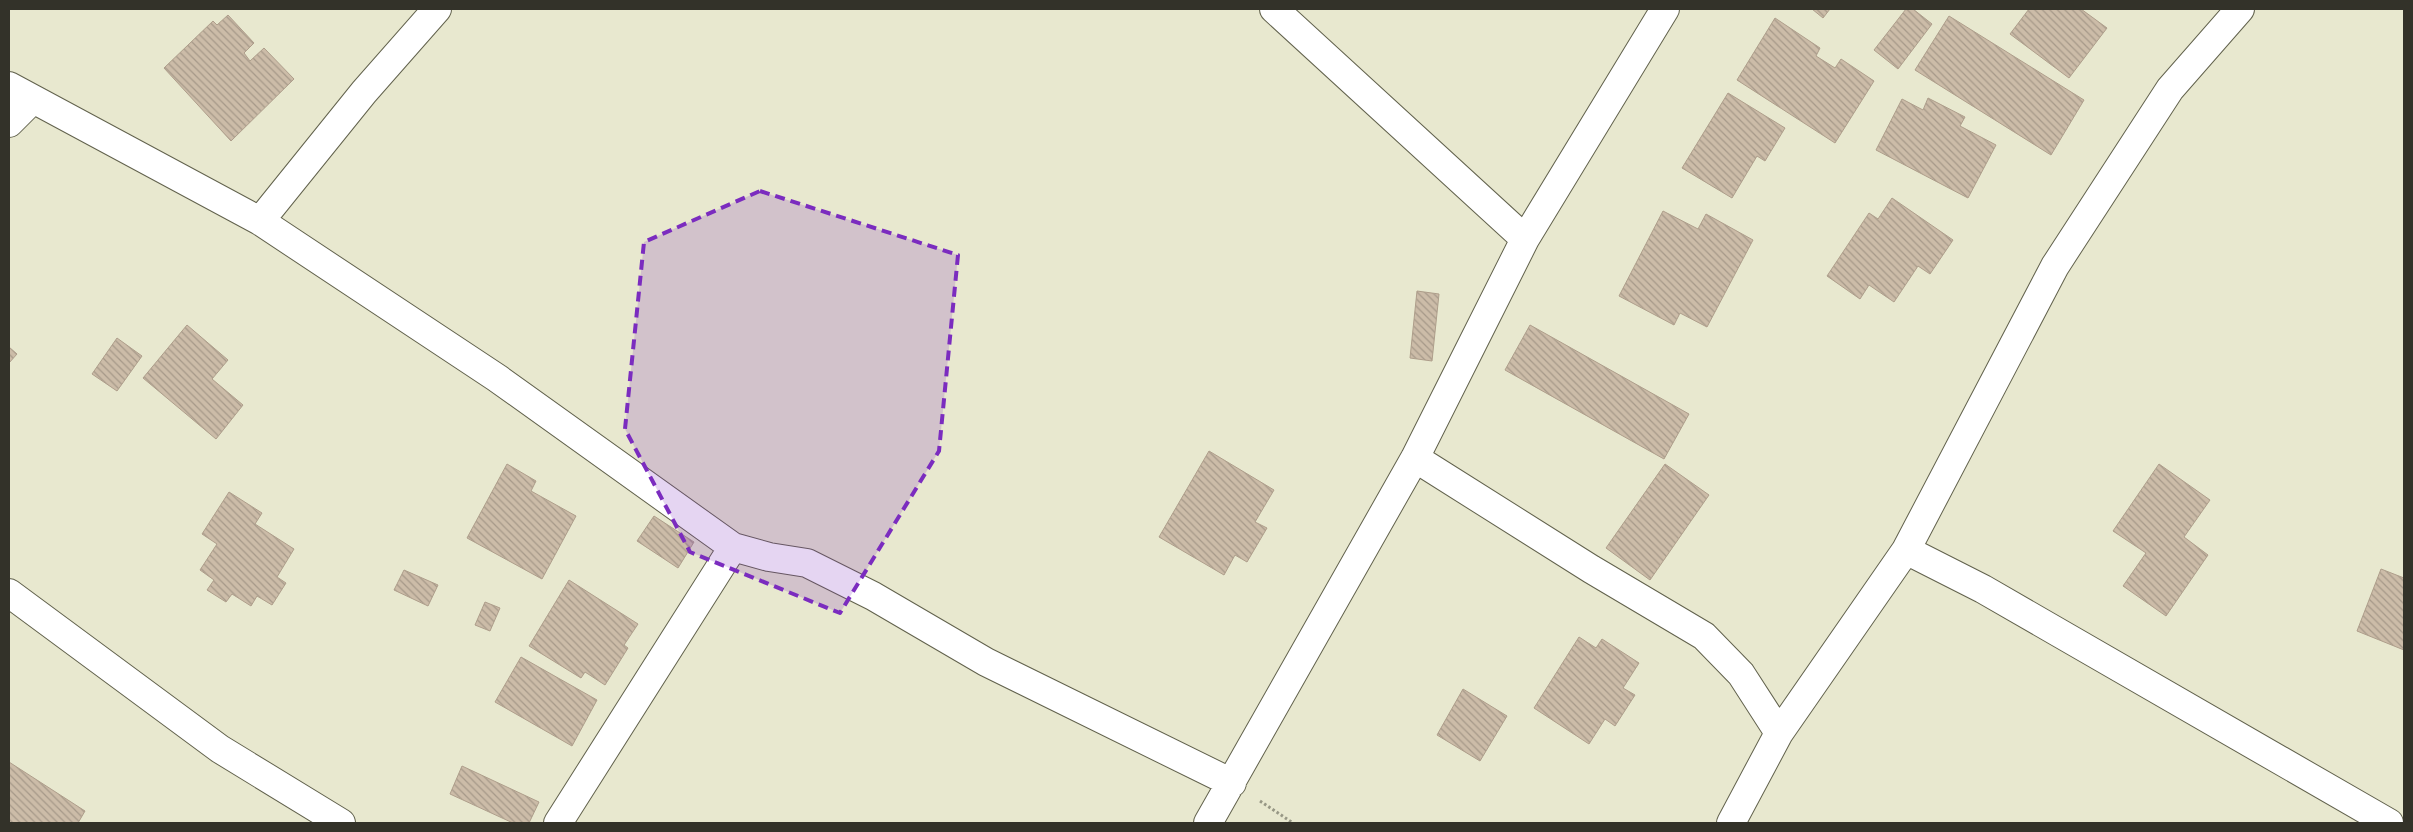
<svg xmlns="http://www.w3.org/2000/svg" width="2413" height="832" viewBox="0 0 2413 832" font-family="'Playfair Display',serif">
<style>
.building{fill:url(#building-back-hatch);stroke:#ae9e8b}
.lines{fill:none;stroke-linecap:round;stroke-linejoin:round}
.minor-casing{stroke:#62624d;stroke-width:30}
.tertiary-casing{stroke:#62624d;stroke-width:30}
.path{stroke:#979785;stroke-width:3;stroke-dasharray:2.5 2.5;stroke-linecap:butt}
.minor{stroke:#fff;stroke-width:28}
.tertiary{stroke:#fff;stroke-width:28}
.marked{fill:#7b2cbf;fill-opacity:0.2;stroke:#7b2cbf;stroke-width:4;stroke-dasharray:10 6;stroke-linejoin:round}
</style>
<defs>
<pattern id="building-back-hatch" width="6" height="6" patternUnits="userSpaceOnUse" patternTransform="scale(1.25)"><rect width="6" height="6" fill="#ccbca8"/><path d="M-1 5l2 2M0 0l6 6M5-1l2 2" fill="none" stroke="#a69989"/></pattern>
</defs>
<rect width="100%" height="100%" fill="#e8e8cf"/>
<!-- building -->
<path class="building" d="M1812,9H1830L1823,18Z
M1906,9H1913L1932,24L1898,69L1874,50Z
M2029,9H2081L2107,28L2069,78L2010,34Z
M228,15L254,43L244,53L250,61L264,48L294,79L231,141L164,68L213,21L217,25Z
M1949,16L2084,100L2051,155L1915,70Z
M1775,18L1820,48L1816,56L1835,68L1841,59L1874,81L1835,143L1737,80Z
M1728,93L1785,128L1765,161L1757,156L1732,198L1682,168Z
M1928,98L1965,117L1960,126L1996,145L1968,198L1876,150L1902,99L1923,110Z
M1892,198L1953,240L1930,274L1918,266L1894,302L1869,285L1860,299L1827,276L1869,213L1878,219Z
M1663,211L1698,229L1706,214L1753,240L1707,327L1680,313L1674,325L1619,296Z
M1417,291L1439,294L1432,361L1410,358Z
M187,325L228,360L212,379L243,405L216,439L143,378Z
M1530,325L1689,414L1664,459L1505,370Z
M117,338L142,356L117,391L92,374Z
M9,347L17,354L9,363Z
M1209,451L1274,490L1255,522L1267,528L1247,562L1235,555L1224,575L1159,537Z
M507,464L536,481L531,491L576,516L542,579L467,538Z
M1665,464L1709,495L1650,580L1606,548Z
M2159,464L2210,500L2184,537L2208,555L2166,616L2123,586L2146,553L2113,531Z
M229,492L262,513L255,524L294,549L277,577L286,583L272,605L257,596L251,606L232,594L226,602L207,590L214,580L200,570L217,544L202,534Z
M654,516L694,542L678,568L637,541Z
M2381,569L2404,578V650L2357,631Z
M404,570L438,585L428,606L394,590Z
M569,580L638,624L624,645L628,648L605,685L585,672L581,678L529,646Z
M485,602L500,608L490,631L475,625Z
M1579,637L1596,648L1602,639L1639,663L1623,688L1635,695L1615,726L1605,719L1589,744L1534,708Z
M521,657L597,700L572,746L495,702Z
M1463,689L1507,716L1480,761L1437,735Z
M9,762L85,811L78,823H9Z
M462,766L539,802L529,823H513L450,794Z"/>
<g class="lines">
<defs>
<path id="minor" d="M1274,9L1525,239
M9,86L260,221L497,378L733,547L769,557L807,563L873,596L986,662L1232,783
M9,123L33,99
M260,221L364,92L437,9
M1415,458L1591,569L1704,636L1741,674L1779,733
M1906,550L1983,589L2389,823
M558,823L733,547
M1208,823L1415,458L1525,239L1665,9
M1731,823L1779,733L1906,550L2055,266L2170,89L2240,9"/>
<path id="tertiary" d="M9,593L220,749L341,823"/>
</defs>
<!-- minor casing -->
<use href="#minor" class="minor-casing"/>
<!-- tertiary casing -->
<use href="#tertiary" class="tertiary-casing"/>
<!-- path -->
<path class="path" d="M1260,801L1293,823"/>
<!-- minor -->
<use href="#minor" class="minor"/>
<!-- tertiary -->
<use href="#tertiary" class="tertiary"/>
</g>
<!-- marked area -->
<path class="marked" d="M760,191L958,255L939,451L840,613L690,552L625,429L644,242Z"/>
<!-- border -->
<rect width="2413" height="832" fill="none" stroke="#333229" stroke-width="20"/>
</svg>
